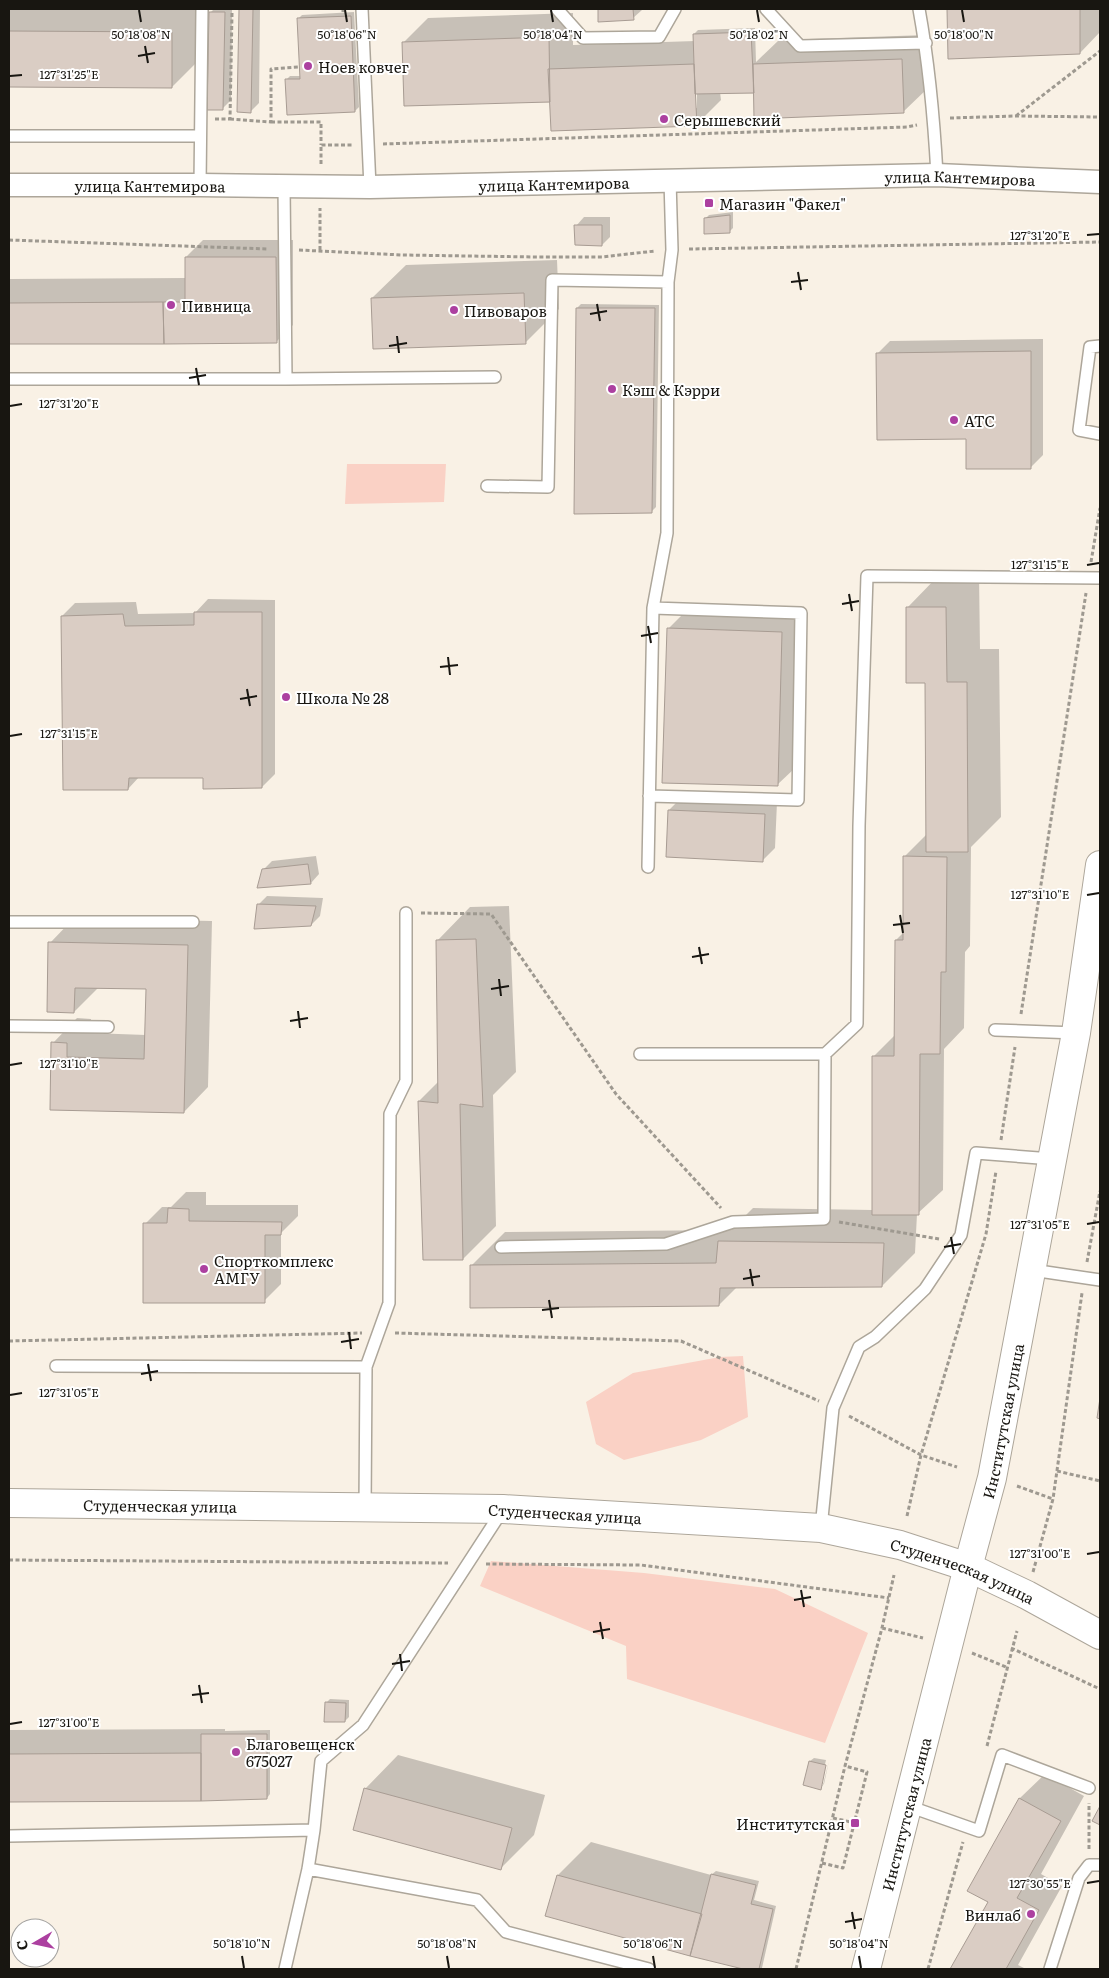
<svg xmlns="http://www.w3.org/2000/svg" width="1109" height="1978" viewBox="0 0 1109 1978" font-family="Literata,serif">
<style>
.green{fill:#fad1c5}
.shadow{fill:#0003;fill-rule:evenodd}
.building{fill:#dacdc4;stroke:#a89c93}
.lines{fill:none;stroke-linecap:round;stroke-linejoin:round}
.service-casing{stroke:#ada69a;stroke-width:14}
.minor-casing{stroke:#ada69a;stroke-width:25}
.tertiary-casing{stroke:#ada69a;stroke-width:30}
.secondary-casing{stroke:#ada69a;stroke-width:30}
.path{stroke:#9e9990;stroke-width:3;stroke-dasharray:4 2.5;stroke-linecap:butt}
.service{stroke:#fff;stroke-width:11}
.minor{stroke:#fff;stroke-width:22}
.tertiary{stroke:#fff;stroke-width:28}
.secondary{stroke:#fff;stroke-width:28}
.ticks{fill:none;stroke:#181611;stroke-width:2}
.poi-dot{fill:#ac40a0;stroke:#fff;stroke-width:2}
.labels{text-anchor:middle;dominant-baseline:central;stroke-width:4;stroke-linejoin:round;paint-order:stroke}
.poi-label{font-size:15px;fill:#181611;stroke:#fff;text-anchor:start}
.street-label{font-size:15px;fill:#181611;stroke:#fff}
.ticks-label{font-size:12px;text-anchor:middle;fill:#181611;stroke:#fff;stroke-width:4;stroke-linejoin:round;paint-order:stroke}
</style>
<rect width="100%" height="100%" fill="#f9f1e5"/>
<!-- green -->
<path class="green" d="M347,464H446L444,502L345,504Z
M743,1356L748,1417L701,1440L624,1460L596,1444L586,1402L633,1373L720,1357Z
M491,1561L644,1573L775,1589L868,1633L825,1743L627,1679L626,1646L480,1586Z"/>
<!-- shadow -->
<path class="shadow" d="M9,9H205V54L172,87L9,86Z
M214,9H232L231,100L222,109L210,13Z
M240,9H260L259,103L250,112L238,111Z
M599,9H641L642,10L633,18L599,20Z
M948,9H1100V32L1080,53L949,57Z
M354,12L359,107L355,111L286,80L290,76H301L298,19L302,15Z
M573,13V45L695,41L694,34L698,30L755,28L756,62L779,40L926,35L928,88L903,112L755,90L720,92L721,100L696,125L551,101L403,43L428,18ZM694,93H697V108H695Z
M733,212V228L729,232L705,219L709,215Z
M584,217H610V237L602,245L576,226Z
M203,240H293V325L276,342L9,343V279L186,278V257Z
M557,260L559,309L525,343L372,298L406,265Z
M581,304L659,305L656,507L652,511L577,308Z
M1043,339V455L1030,468L968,437L877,354L890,341Z
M940,574H979L980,649H999L1001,817L971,847L970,946L965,952L964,1028L944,1049L943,1190L917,1214L915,1253L882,1286L737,1287L719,1305L472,1265L505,1232L731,1230L753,1208L873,1210V1057L895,1035L896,940L904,932V857L928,833L926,682L907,608Z
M208,599L275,600V774L262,787L204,777L140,776L128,789L62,616L75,603L136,602L138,614L195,613Z
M685,612L799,615L795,768L777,785L668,629Z
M682,797L777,802L775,848L762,861L669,810Z
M316,856L319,874L311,883L263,870L272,861Z
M267,896L323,898L320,916L311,925L258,905Z
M509,906L516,1072L493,1095L496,1226L463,1259L419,1101L439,1081L437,941L470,907Z
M74,918L212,921L208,1087L184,1112L51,1109L53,1043L77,1018L91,1019V1033L146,1035L147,988L99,987L74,1012L50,943Z
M186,1192H206V1205H298V1216L281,1233V1284L264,1301L145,1224L162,1207H171Z
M330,1699L349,1700V1717L345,1721L326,1703Z
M225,1729V1731L270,1730V1794L267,1798L9,1800V1730Z
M398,1755L545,1795L534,1835L501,1868L365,1789Z
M814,1758L826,1760L820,1785H823L829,1761L824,1784L820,1788L810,1761Z
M1045,1774L1084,1796L1041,1874L1062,1886L1018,1965L1026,1969H952L989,1902L969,1890L1020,1798Z
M591,1842L711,1875L716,1871L759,1881L754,1900L776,1906L762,1968L748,1969L547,1915L558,1875Z"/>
<!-- building -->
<path class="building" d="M239,9H253L251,113L237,112Z
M598,9H633L634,20L598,22Z
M947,9H1080V54L948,59Z
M209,12H225L223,110H207Z
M351,16L355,112L287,115L285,79H300L297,18Z
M9,31L172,32V88L9,87Z
M751,32L754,93L695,94L693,34Z
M549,37L550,102L404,106L402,42Z
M902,59L904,113L754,119L753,64Z
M694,64L697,126L551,131L548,69Z
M730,215V233L704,234V218Z
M574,225H602V246L575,245Z
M185,257H276L277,343L164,344L163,302H185Z
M524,293L526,344L373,349L371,298Z
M163,302L164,344H9V303Z
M576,308H655L652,513L574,514Z
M1031,351V469H966V439L877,440L876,353Z
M906,607H946L947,682H967L968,852H926L925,683H906Z
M194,612H262V788L203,789V778H129L128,790H63L61,616L123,614L125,626L194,625Z
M667,628L782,632L778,786L662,783Z
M668,810L765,814L763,862L666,857Z
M903,856L947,857L946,972H941L940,1054H920L919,1215H872V1056H894L895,940H903Z
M308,864L311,884L257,888L262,869Z
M257,904L316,906L311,926L254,929Z
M476,939L483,1107L460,1104L463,1260H423L418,1101L438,1103L436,940Z
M48,942L188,945L184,1113L50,1110L51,1042L67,1043V1057L144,1059L146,989L75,988L74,1013L47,1012Z
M168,1208L189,1209V1221L282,1222L281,1235H265V1303H143V1223H167Z
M718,1241L884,1243L882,1287L720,1288L719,1306L470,1308V1265L716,1263Z
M1100,1398V1419L1097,1418Z
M325,1702L346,1703L345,1722H324Z
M201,1734H267V1799L201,1801Z
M201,1753V1801L9,1802V1754Z
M809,1761L826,1765L821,1790L803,1785Z
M364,1788L512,1828L501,1870L353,1830Z
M1019,1798L1061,1821L1017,1898L1039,1910L1006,1969H950L988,1902L967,1891Z
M1100,1806V1825L1092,1821Z
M711,1874L756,1885L751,1904L773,1909L759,1969H743L690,1956Z
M557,1875L702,1914L690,1956L545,1916Z"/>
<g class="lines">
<defs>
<path id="service" d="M362,9L370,187
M557,9L583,38L659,37L675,9
M766,9L800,46L926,43
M919,9C929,64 934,119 937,175
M9,136H199
M200,185L202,9
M1100,346L1090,347L1079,430L1100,434
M9,379H286L284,186
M286,379L495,377
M487,486L548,487L552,280L668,282
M649,796L798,800L801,613L653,608
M648,867L653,608L667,533L668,282L672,250L670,180
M9,922H193
M9,1026L108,1027
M995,1030L1076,1033
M640,1054H825L857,1024L859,826L867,576L1100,578
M501,1247L666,1244L733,1222L824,1219L825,1054
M1032,1270L1100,1280
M56,1366L366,1367
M365,1508L366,1367L389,1303L390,1114L406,1081V913
M821,1528L833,1408L859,1347L875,1337L925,1289L961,1235L976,1153L1052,1159
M908,1806L979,1831L1002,1755L1089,1788
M9,1836L314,1830
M308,1869L477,1900L506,1932L649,1969
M285,1969L308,1869L314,1830L321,1761L363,1725L502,1511
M1050,1969L1079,1878L1089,1865H1100"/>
<g id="minor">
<path id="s1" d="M9,185H200L370,187L937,175L1100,182"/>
</g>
<g id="tertiary">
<path id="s2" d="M9,1503L503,1509L821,1528L900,1545L968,1567L1027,1595L1100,1635"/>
</g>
<g id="secondary">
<path id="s3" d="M866,1969L968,1567L992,1478L1076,1033L1100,865"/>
</g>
</defs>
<!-- service casing -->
<use href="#service" class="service-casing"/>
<!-- minor casing -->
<use href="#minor" class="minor-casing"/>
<!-- tertiary casing -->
<use href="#tertiary" class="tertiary-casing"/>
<!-- secondary casing -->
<use href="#secondary" class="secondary-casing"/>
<!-- path -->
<path class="path" d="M343,9V12
M1016,116L1100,51
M950,118L1015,116L1100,117
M215,119H230L232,13
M230,119L271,122V69L299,67
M271,122H321V145
M383,144L907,127L917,125
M321,164V145H352
M9,240L268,249
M689,249L1100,242
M299,250L402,255L536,257H602L655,251
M320,250V208
M1091,562L1100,508
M421,913L491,914L616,1094L721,1208
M1021,1014L1086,593
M1001,1140L1015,1047
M839,1222L939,1239
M1087,1262L1100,1191
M395,1333L681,1341L819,1401
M9,1341L362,1333
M849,1416L921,1455L957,1467
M1057,1471L1100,1481
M1017,1486L1053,1499
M907,1516L921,1455L986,1234L996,1171
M9,1560L448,1563
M486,1564L641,1565L889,1598
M1033,1572L1053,1499L1082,1293
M882,1628L923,1638
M1011,1648L1100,1689
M972,1653L1006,1667
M987,1746L1017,1631
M833,1818L855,1823
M1089,1849V1803
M822,1863L843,1868L867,1772L845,1766
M796,1969L845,1766L882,1628L894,1575
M928,1969L963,1842"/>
<!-- service -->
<use href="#service" class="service"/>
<!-- minor -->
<use href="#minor" class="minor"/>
<!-- tertiary -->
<use href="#tertiary" class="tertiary"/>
<!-- secondary -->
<use href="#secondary" class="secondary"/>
</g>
<!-- ticks -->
<path class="ticks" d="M139,10L141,22M345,10L347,22M551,10L553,22M757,10L759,22M962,10L964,22M145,46L148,63M138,56L155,53M10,76L22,75M1087,235L1099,234M798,272L801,290M791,282L808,280M597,304L600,321M590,314L607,311M397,336L399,353M389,346L407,343M196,368L199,385M189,378L206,375M10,406L22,404M1087,565L1099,563M849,594L852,611M842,604L859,601M648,626L651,643M641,636L658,633M448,657L450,675M440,667L458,665M247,689L250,706M240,699L257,696M10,736L22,734M1087,895L1099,893M900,915L903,933M893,925L910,923M699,947L702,964M692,957L709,954M499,979L501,996M491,989L509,986M298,1011L300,1028M290,1021L308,1018M10,1065L22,1063M1087,1224L1099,1222M951,1237L954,1254M944,1247L961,1244M750,1269L753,1286M743,1279L760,1276M549,1300L552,1318M542,1310L559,1308M349,1332L351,1349M341,1342L359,1339M148,1364L151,1381M141,1374L158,1371M10,1395L22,1393M1087,1554L1099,1552M801,1590L804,1607M794,1600L811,1597M600,1622L603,1639M593,1632L610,1629M400,1654L402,1671M392,1664L410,1661M199,1685L202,1703M192,1695L209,1693M10,1724L22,1722M1087,1883L1099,1881M852,1912L855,1929M845,1922L862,1919M242,1956L244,1968M447,1956L449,1968M653,1956L655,1968M859,1956L861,1968"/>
<!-- markers -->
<g class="poi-dot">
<circle cx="308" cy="66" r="5"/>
<circle cx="664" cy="119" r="5"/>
<rect x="704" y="198" width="10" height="10" rx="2.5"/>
<circle cx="171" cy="305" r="5"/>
<circle cx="454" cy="310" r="5"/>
<circle cx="612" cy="389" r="5"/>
<circle cx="954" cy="420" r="5"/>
<circle cx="286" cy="697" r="5"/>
<circle cx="204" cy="1269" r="5"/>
<circle cx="236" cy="1752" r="5"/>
<rect x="850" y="1818" width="10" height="10" rx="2.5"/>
<circle cx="1031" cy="1914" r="5"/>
</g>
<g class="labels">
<!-- poi labels -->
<g class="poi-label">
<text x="318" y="66">Ноев ковчег</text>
<text x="674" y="119">Серышевский</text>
<text x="719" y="203">Магазин "Факел"</text>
<text x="181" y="305">Пивница</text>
<text x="464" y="310">Пивоваров</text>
<text x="622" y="389">Кэш &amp; Кэрри</text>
<text x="964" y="420">АТС</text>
<text x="296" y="697">Школа № 28</text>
<text x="214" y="1260">Спорткомплекс<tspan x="214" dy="17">АМГУ</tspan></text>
<text x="246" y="1743">Благовещенск<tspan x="246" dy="17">675027</tspan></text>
<text x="845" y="1823" text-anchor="end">Институтская</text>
<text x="1021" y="1914" text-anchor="end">Винлаб</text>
</g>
<!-- street labels -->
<g class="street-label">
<text stroke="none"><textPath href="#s1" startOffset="951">улица Кантемирова</textPath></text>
<text stroke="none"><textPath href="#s1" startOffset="545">улица Кантемирова</textPath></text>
<text stroke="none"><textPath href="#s1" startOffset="141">улица Кантемирова</textPath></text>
<text stroke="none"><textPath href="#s3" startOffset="565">Институтская улица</textPath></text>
<text stroke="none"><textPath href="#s2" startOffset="151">Студенческая улица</textPath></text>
<text stroke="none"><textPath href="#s2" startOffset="556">Студенческая улица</textPath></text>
<text stroke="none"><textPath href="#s2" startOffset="961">Студенческая улица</textPath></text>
<text stroke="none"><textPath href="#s3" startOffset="160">Институтская улица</textPath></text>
</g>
</g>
<g class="ticks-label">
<text x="141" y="39">50°18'08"N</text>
<text x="347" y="39">50°18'06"N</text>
<text x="553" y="39">50°18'04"N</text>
<text x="759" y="39">50°18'02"N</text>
<text x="964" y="39">50°18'00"N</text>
<text x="69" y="79">127°31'25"E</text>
<text x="1040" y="240">127°31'20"E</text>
<text x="69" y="408">127°31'20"E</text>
<text x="1040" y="569">127°31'15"E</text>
<text x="69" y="738">127°31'15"E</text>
<text x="1040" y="899">127°31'10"E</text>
<text x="69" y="1068">127°31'10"E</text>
<text x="1040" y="1229">127°31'05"E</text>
<text x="69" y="1397">127°31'05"E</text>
<text x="1040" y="1558">127°31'00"E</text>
<text x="69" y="1727">127°31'00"E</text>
<text x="1040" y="1888">127°30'55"E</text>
<text x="242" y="1948">50°18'10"N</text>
<text x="447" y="1948">50°18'08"N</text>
<text x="653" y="1948">50°18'06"N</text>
<text x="859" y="1948">50°18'04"N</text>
</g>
<!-- border -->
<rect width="1109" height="1978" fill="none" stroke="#181611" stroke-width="20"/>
<!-- north arrow -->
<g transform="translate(35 1943) rotate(261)"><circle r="24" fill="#ffffff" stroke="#a3a2a0"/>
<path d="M0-4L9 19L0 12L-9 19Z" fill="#ac40a0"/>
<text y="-8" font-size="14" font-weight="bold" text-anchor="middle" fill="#181611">С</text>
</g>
</svg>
